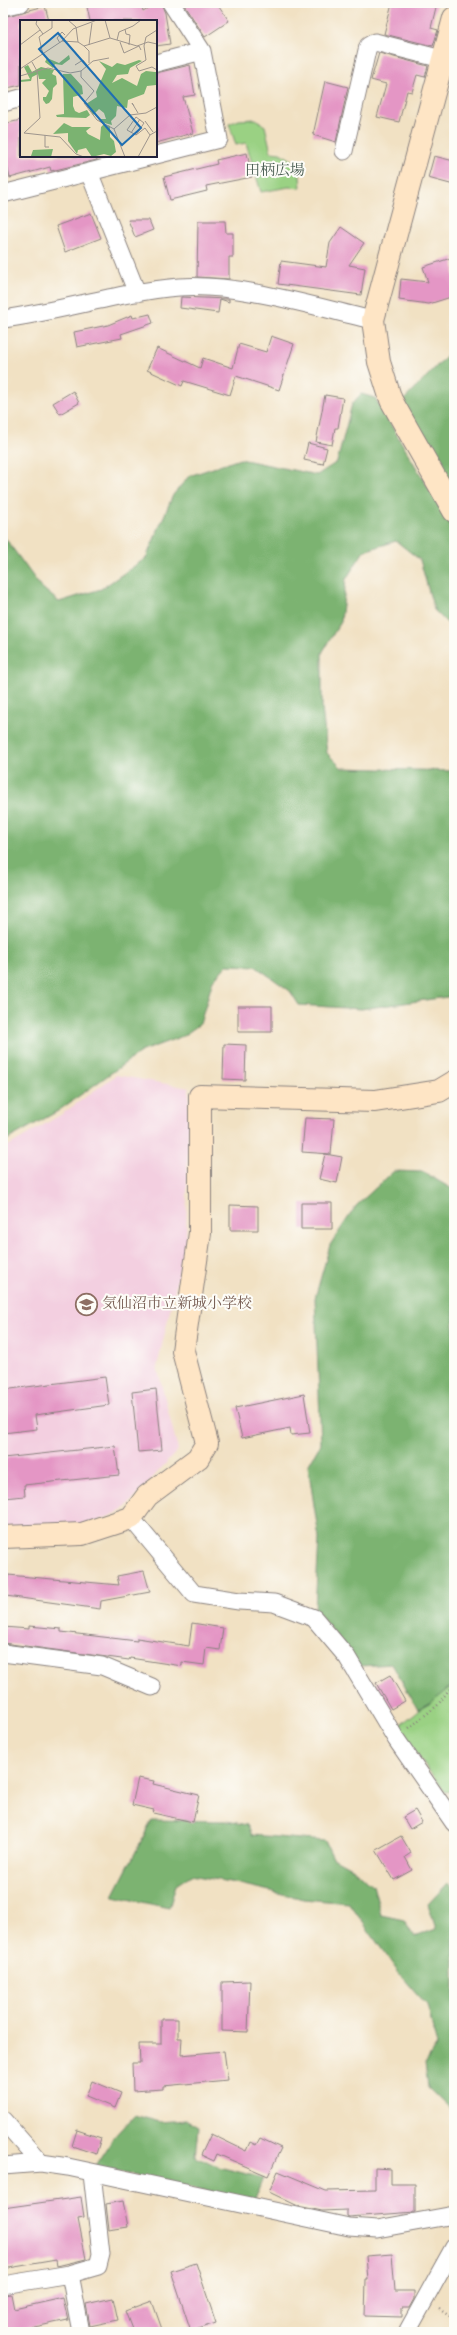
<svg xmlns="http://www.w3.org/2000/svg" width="457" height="2335" viewBox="0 0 457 2335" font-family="Vollkorn,'Noto Serif JP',serif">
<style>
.built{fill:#f3cfe0}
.green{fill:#9ad183;stroke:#5e7a5f}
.forest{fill:#7bb371;stroke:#4e6a56}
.building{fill:#e496c5}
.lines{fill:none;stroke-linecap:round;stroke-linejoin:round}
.street-casing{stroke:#8a827f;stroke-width:19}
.secondary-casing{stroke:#8a827f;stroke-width:24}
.path{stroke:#8a827f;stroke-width:2.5;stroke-dasharray:1 3;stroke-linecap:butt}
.street{stroke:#fff;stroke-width:17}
.secondary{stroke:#fee5c5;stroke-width:22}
.labels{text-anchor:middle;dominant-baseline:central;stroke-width:4;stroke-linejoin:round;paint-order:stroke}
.park-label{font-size:15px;fill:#4c5f54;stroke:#fdfcf7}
.education-label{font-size:15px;fill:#785e54;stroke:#fdfcf7;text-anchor:start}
.inset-road{fill:none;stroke:#9e958d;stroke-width:1}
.view{fill:#1f6fb2;fill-opacity:0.15;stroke:#1f6fb2;stroke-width:2}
.inset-edge{fill:none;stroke:#22223b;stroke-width:2}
</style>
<rect width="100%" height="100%" fill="#fdfcf7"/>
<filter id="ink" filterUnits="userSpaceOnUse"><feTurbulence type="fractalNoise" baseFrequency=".025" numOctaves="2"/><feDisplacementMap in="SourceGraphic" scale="8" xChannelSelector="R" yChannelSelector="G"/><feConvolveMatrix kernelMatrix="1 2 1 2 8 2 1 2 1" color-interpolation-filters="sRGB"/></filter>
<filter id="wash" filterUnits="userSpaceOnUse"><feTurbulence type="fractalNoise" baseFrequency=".012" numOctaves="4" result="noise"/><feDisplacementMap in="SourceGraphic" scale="16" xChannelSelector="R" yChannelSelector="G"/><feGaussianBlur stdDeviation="0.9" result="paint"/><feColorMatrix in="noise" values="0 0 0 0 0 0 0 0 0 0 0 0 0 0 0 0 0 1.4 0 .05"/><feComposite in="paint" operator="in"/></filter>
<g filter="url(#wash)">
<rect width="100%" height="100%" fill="#f1e1c3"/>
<!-- built -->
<path class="built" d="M116,1075L189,1088L186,1240L157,1367L178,1450L123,1510L89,1525L3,1531V1149L62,1114Z"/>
<!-- green -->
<path class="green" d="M256,119L265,126L271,152L280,153L299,164L301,188L289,187L261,192L246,143L236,145L229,124L239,120Z
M454,1684V1791L445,1792L397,1728C415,1712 435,1699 454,1684Z"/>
<!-- forest -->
<path class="forest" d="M454,348V490L402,402Z
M361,394L375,398L454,531V630L434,610L420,560L396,541L364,551L346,579L341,621L322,653V708L327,753L342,768L454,771V996L361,1009L299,1005L290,991L255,966L227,965L213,980L200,1024L183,1036L142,1051L58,1111L3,1142V535L40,586L59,602L101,589L146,558L173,495L189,476L240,459L317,475L337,462L352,404Z
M394,1171L423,1172L454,1190V1684L429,1704L418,1710L392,1664L360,1666L315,1609L319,1538L308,1466L321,1443L315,1298L330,1245L356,1206Z
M152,1820L227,1821L247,1825L252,1835L325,1841L333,1858L353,1869L373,1885L381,1915L404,1920L414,1937L436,1929L428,1904L449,1882L454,1890V2113L428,2088L425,2063L437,2045L427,2005L398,1972L349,1903L304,1899L235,1883L191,1875L176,1885L169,1908L113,1896Z
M134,2115L160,2122L186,2120L199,2127L196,2156L219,2167L263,2178L254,2201L94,2167L113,2138Z"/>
<g id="blocks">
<!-- building -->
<path class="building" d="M102,3H141L143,11L156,3H161L165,13L170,44L156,46V21H90L87,7Z
M183,3H217L229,21L205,37Z
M392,3H437L431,28L438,30L433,46L384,34Z
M45,6L49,21H21V85L3,89V17Z
M379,53L428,66L425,77L417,75L412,92L407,91L399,122L377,117L386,84L371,80Z
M190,65L195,95L183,97L193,133L156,143V73Z
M325,81L348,87L336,142L313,135Z
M21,120V156H96L97,160L51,171L50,167L10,178L3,149V124Z
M247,153L252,177L206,186L207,191L170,200L164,177L217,164L216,160Z
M434,156L454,161V185L428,178Z
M91,213L101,238L65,252L56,226Z
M128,220H149L153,230L135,237Z
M198,221H225L226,233H233V257H229V279L197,277Z
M341,227L364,243L349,265L365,268L361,295L278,284L281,261L326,267L330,243Z
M454,257V296L429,304L399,300L401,279L428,282L423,267Z
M181,297L226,299H229V302L220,299L218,313L180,308Z
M150,314L153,323L121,334L122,338L77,347L74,332L108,325L132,315L133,318Z
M271,336L294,344L279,390L236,376L230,395L184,381L182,386L147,370L157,348L200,368L203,358L233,368L239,344L266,352Z
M73,391L79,403L60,414L53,403Z
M325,395L343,398L338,428H335L332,445L316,442Z
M308,443L327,448L323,464L304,460Z
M238,1006H272V1032H238Z
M224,1044L246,1045L245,1080L223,1079Z
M305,1118L334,1119L331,1154L302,1152Z
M325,1154L342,1157L337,1183L319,1179Z
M301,1203H332V1229H301Z
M230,1205L258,1206V1230H230Z
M105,1377L109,1405L35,1415L37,1429L3,1433V1390Z
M156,1389L162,1450L138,1452L132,1392Z
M304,1394L310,1433L291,1435L290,1428L242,1438L235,1408Z
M115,1446L119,1475L24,1485L25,1496L3,1498V1458Z
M144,1571L150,1592L101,1601L100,1609L6,1596L8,1575L119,1585L117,1576Z
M192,1623L223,1628L220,1650L206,1648L204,1665L182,1662V1666L130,1658L129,1660L3,1643V1627L29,1629V1626L61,1629V1632L103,1637L137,1641V1638L189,1646Z
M390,1675L405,1701L391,1709L376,1683Z
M138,1778L154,1781L153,1784L199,1795L193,1822L153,1813L154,1810L132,1805Z
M415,1810L422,1822L410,1829L403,1817Z
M401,1836L411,1853L405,1857L412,1870L394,1880L376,1850Z
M250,1981L248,2032L222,2031V1982Z
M161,2019H178V2038H182L181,2055L224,2051L228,2080L163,2086V2089L133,2091L132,2063H140L139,2044H161Z
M92,2081L121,2093L115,2108L86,2096Z
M77,2130L101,2138L96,2154L72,2146Z
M211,2134L246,2151L250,2142L256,2145L260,2138L281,2148L268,2176L217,2154L214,2161L201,2155Z
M375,2168L391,2169V2184H415V2212L349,2217L347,2216V2210L322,2211L298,2206L269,2192L278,2171L326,2191L375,2190Z
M81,2197L84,2217L78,2218L86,2259L57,2266L56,2260L3,2269V2208Z
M123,2201L128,2227L109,2230L106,2204Z
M392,2254L395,2291H414V2299L409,2308H402V2317L365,2316L366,2280H368L366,2256Z
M196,2263L216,2323L191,2331L171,2271Z
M11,2294L14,2309L63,2298L68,2320L20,2330V2332H3V2295Z
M113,2298L118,2320L90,2326L86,2304Z
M152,2301L163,2332H133L125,2311Z"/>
</g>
</g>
<g filter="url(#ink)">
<use href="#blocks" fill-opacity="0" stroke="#8a827f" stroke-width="1"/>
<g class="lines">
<defs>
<path id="street" d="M3,7L21,3
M156,63L202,51
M3,103L21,98
M344,151L368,46L375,42L442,59
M156,155L219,139L202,51L171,3
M89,172L137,293
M3,194L152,156
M3,319C62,311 120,292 179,287C240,283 315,307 373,320
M131,1518L194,1594L239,1601L274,1603L314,1618L347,1657L396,1739L454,1823
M3,1653L102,1666L152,1687
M3,2120L41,2163
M3,2166L41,2163L68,2167L349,2227L377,2229L454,2215
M70,2274L81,2332
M3,2285L70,2274L98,2266L101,2254L92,2173
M407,2332L454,2247"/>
<path id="secondary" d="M454,18L373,320L379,362L391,400L454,511
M3,1537L82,1534L131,1518L147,1496L198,1458L207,1443L183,1351L200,1233V1096L375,1101L439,1091L454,1082"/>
</defs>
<!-- street casing -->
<use href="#street" class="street-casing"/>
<!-- secondary casing -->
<use href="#secondary" class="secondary-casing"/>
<!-- path -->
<path class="path" d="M409,1728L438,1705L454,1682
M439,2309L454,2319"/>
<!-- street -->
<use href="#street" class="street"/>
<!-- secondary -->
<use href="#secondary" class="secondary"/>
</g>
</g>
<!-- icons -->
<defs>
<symbol id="school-ring" viewBox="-11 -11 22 22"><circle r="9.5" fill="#fdfcf7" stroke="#8d6e63" stroke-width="1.5"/><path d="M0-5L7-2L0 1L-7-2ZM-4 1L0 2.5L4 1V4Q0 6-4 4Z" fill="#8d6e63"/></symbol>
</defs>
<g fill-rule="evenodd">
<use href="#school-ring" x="74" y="1292" width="25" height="25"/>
</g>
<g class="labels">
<!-- park labels -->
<g class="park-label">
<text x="275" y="171">田柄広場</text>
</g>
<!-- education labels -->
<g class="education-label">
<text x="102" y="1304">気仙沼市立新城小学校</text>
</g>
</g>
<!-- overview -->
<g transform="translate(20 20)">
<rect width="137" height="137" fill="#f1e1c3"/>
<path d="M49,35L50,39L42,45L35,44L33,48L25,42L27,38L39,43ZM119,40L122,41L110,48L108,54L97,55L92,63L102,58L117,66L121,54L126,51L135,52H137V68L136,65L127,66L124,74L108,80L107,88L97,86L96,96L91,101L92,105L81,102L79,99H86L84,93L79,89L73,95L66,84L77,77L76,72L86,49L79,41L92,47L97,43L105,45ZM8,45L12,52L21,47L34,50L32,54L36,56L37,64L33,68L32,79L29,83L26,84L23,80V77H26L29,71L22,63L26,59H19L18,54L12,57L11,61L0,62V60L10,59L4,47ZM43,54H51L62,66L63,74L53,77V86L55,91L59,93L67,90L70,95L66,98L37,97L36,95L44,94V90ZM44,103L52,107H71L66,111L68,114L80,120L81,107L84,104L90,106V117L94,121L96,132L91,136L84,134L72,137L66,128L58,130L57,134L48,121V113L33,114ZM33,129L31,137L11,136L13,130Z" fill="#7bb371"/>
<path class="inset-road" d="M17,0L16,4L23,14L32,8V0M48,0L56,7L58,22L64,26M85,0L90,18M105,9L106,14L110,15L109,25M137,10L126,17L124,26L126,40L116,46L119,51L132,47L137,50M97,20L99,12L113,6L121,0M42,21L58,22M100,22L104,33L119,26L121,30M40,23L37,18L42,12L45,15M0,25L20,10M69,25L72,3M23,35L19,17L23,14M89,38L73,41L61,51V57L74,71L64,83L77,100L94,109L105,137M69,43V31L64,26L90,18L117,26L128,22L137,24M55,45L63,40L67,45M0,49L42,21L53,9L77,0M61,51L50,53L28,48L17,51L20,98L4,113L40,117L56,134L64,137M0,56L17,51L12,42M114,86L112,83L118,93M116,97L124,103L116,115L107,110ZM125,101L133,112M94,109L110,95L126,93L137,87M111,113L120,99M25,115V127H29M116,115L125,108L130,115M118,137L130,115L137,111"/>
<path class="view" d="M38,13L121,108L102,125L19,29Z"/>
<rect width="137" height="137" class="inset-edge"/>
</g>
<!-- margin -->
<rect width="457" height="2335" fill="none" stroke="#fdfcf7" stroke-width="16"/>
</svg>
